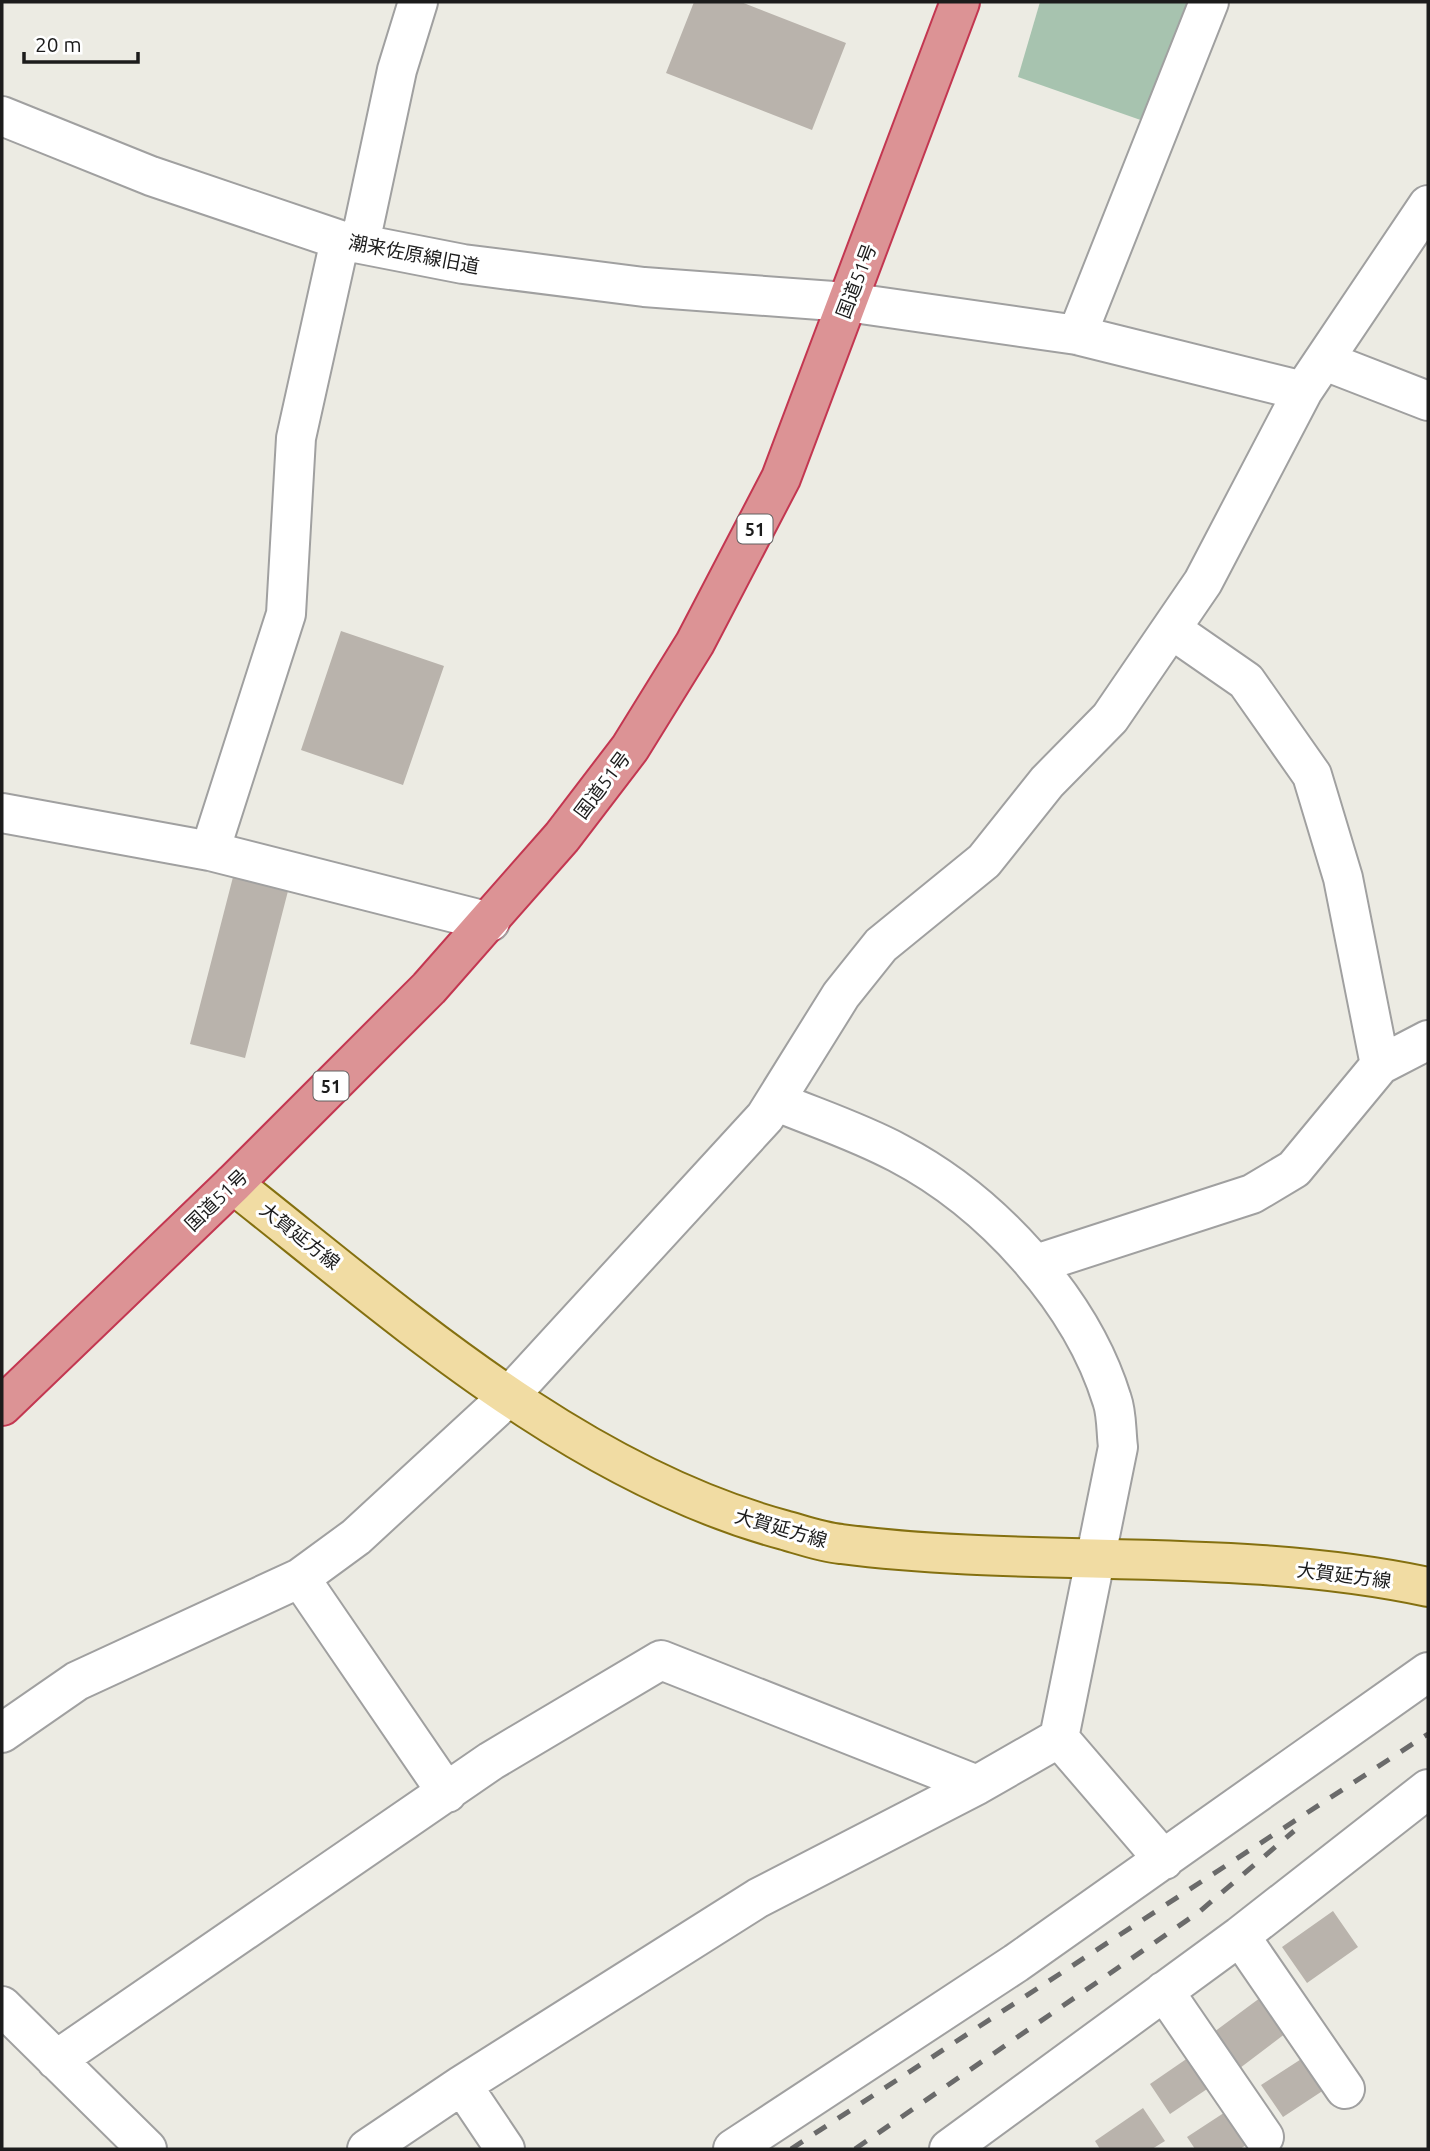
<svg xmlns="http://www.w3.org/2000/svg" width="1430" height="2151" viewBox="0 0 1430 2151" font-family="Ubuntu,'Noto Sans JP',sans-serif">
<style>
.cemetery{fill:#a7c3af}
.building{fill:#b9b3ac}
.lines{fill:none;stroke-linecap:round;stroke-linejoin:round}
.minor-casing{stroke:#a0a0a0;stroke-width:42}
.major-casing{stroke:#847010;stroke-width:42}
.highway-casing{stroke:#c33751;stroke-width:42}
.minor{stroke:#fff;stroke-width:38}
.major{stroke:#f1dca3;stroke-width:38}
.highway{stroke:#dc9395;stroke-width:38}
.rail{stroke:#6a6a6a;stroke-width:5;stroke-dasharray:14 14;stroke-linecap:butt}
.labels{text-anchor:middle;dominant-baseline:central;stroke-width:6;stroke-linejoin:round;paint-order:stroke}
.shield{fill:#fff;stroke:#606060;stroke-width:2}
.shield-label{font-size:18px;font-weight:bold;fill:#1c1c1c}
.street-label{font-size:19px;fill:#1c1c1c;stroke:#fff}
</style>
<rect width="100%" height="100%" fill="#ecebe3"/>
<!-- cemetery -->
<path class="cemetery" d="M1040,2H1197L1152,124L1018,77Z"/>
<!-- building -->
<path class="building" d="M694,2H741L846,43L812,130L666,73Z
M341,631L444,666L403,785L301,750Z
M233,877L288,891L245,1058L190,1044Z
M1333,1911L1358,1947L1307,1983L1282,1947Z
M1268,1992L1294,2027L1240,2068L1214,2032Z
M1198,2051L1219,2081L1170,2114L1150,2084Z
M1309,2054L1330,2086L1283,2117L1261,2085Z
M1236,2105L1257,2138L1240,2149H1195L1187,2137Z
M1143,2108L1165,2141L1152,2149H1100L1095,2141Z"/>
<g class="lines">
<defs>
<path id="minor" d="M2,116L151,176L340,240L463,264L644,287L847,302L1077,335L1303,391
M360,243L397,70L418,2
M1077,335L1209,2
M1325,361L1428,401
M1171,629L1246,681L1312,775L1343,878L1380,1065
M2,813L210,851L490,922
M210,851L286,614L296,438L340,240
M1036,1264L1252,1194L1294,1169L1380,1065L1428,1040
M300,1578L447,1793
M2,1733L77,1681L300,1578L356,1537L509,1396L765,1117L841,995L881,945L984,861L1047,782L1110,718L1203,582L1303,391L1428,205
M1059,1738L1164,1860
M1240,1936L1345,2089
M1164,1991L1264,2137
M2,2006L147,2149
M56,2060L491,1761L661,1660L977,1785
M462,2085L505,2149
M367,2149L462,2085L758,1898L977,1785L1059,1738L1118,1447C1116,1432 1117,1414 1112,1400C1081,1299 990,1201 898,1153C859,1132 816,1118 775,1101
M733,2149L1016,1963L1428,1672
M949,2149L1240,1936L1428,1789"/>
<path id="major" d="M233,1184C399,1315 576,1474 784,1530C802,1535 822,1542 841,1544C1036,1569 1235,1546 1428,1587"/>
<path id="highway" d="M2,1406L233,1184L429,988L562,837L630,748L695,643L781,478L960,2"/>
</defs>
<!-- minor casing -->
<use href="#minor" class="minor-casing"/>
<!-- major casing -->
<use href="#major" class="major-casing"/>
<!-- highway casing -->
<use href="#highway" class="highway-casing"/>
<!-- minor -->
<use href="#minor" class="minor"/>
<!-- major -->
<use href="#major" class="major"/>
<!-- highway -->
<use href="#highway" class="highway"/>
<!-- rail -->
<path class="rail" d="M791,2149L1428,1734
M855,2149L1199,1912L1294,1831"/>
</g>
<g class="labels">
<!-- shield labels -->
<g class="shield">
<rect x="737.5" y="514.5" width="35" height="29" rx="5"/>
<rect x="313.5" y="1071.5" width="35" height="29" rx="5"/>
</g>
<g class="shield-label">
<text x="755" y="529">51</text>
<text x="331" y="1086">51</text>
</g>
<!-- street labels -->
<g class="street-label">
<text transform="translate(414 254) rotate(11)">潮来佐原線旧道</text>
<text transform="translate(856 281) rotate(-69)">国道51号</text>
<text transform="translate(602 785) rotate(-53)">国道51号</text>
<text transform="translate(216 1200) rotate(-44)">国道51号</text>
<text transform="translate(300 1236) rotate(38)">大賀延方線</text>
<text transform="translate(781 1528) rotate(16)">大賀延方線</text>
<text transform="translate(1344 1575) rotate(7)">大賀延方線</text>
</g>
</g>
<!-- border -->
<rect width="1430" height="2151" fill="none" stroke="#1c1c1c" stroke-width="7"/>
<!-- scale -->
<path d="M24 52v10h114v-10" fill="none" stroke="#1c1c1c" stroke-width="3.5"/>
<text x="35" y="52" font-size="21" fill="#1c1c1c" stroke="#ffffff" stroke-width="5" paint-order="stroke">20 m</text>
</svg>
